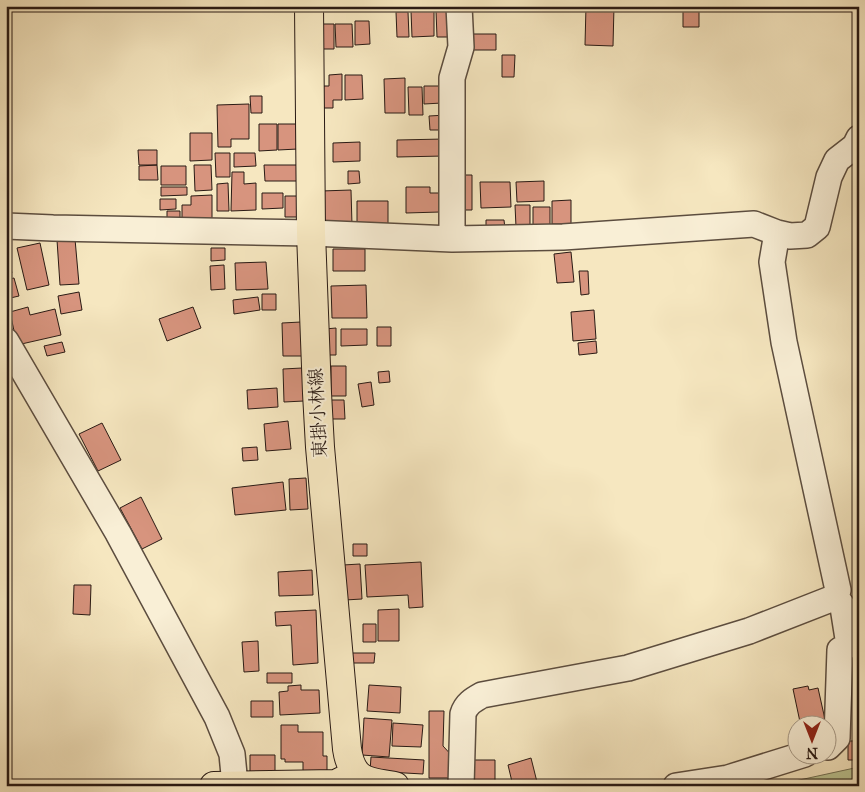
<svg xmlns="http://www.w3.org/2000/svg" width="865" height="792" viewBox="0 0 865 792" font-family="'IM FELL Great Primer','Noto Serif JP',serif">
<style>
.green{fill:#bcc592;stroke:#727053}
.building{fill:#d7947e;stroke:#291a14}
.lines{fill:none;stroke-linecap:round;stroke-linejoin:round}
.minor-casing{stroke:#5c4d3f;stroke-width:28}
.major-casing{stroke:#291a14;stroke-width:30}
.minor{stroke:#f9efd6;stroke-width:25}
.major{stroke:#f6e7c0;stroke-width:28}
.labels{text-anchor:middle;dominant-baseline:central;stroke-width:4;stroke-linejoin:round;paint-order:stroke}
.street-label{font-size:18px;fill:#291a14;stroke:#f9efd6}
</style>
<rect width="100%" height="100%" fill="#f6e7c0"/>
<filter id="stains"><feTurbulence type="fractalNoise" baseFrequency=".004" numOctaves="4"/><feColorMatrix values="0 0 0 0 .2 0 0 0 0 .09 0 0 0 0 .02 0 0 0 .5 -.17"/></filter>
<radialGradient id="worn" r=".72"><stop offset=".6" stop-color="#630" stop-opacity="0"/><stop offset="1" stop-color="#630" stop-opacity=".3"/></radialGradient>
<!-- green -->
<path class="green" d="M859,767V786H772Z"/>
<!-- building -->
<path class="building" d="M586,6H614L613,46L585,45Z
M683,6H699V27H683Z
M434,10V36L412,37L411,11Z
M436,11H450L451,37H437Z
M396,12H408L409,37H397Z
M355,21H369L370,44L355,45Z
M320,24H334V49H321Z
M335,24H352L353,47H336Z
M470,34H496V50H470Z
M502,55H515L514,77H502Z
M342,74V100H333V108H320V86H329V75Z
M345,75H362L363,99L345,100Z
M405,78V113H385L384,79Z
M424,86H441L442,103L424,104Z
M408,87H422L423,115H409Z
M250,96H262V113H251Z
M249,104V139H231V147H218L217,105Z
M446,115V130H430L429,116Z
M259,124H277V150L259,151Z
M278,124H297L298,149L278,150Z
M190,133H212V160L190,161Z
M444,139V156L397,157V140Z
M360,142V161L333,162V143Z
M138,150H157V165H139Z
M215,153H230V177H216Z
M234,153H255L256,166L234,167Z
M157,165L158,180H139V166Z
M194,165H211L212,190L195,191Z
M264,165H297V181H265Z
M161,166H186V185H161Z
M348,171H359L360,183L348,184Z
M232,172H244V184L256,183V210L231,211Z
M453,175H472V210H453Z
M544,181V201L517,202L516,182Z
M480,182H510L511,207L481,208Z
M228,183L229,211H217V184Z
M161,187H187V195L161,196Z
M406,187H430V193H439L440,212L406,213Z
M351,190L352,225L322,226L321,191Z
M262,193H283V208L262,209Z
M212,195V220H182V205H191V196Z
M285,196H299L300,217H285Z
M160,199H176V209L160,210Z
M571,200V224H552V201Z
M357,201H388V224H357Z
M515,205H530V227H516Z
M533,207H550V226L533,227Z
M167,211H180V218H167Z
M486,220H504L505,229L486,230Z
M75,239L79,284L60,285L57,240Z
M40,243L49,285L27,290L17,248Z
M6,248L12,273L6,274Z
M211,248H225V260L211,261Z
M333,249H365V271H333Z
M571,252L574,282L557,283L554,254Z
M266,262L268,289L236,290L235,263Z
M224,265L225,289L211,290L210,266Z
M579,271H588L589,294L581,295Z
M14,278L19,296L6,299V280Z
M366,285L367,318H332L331,286Z
M79,292L82,310L61,314L58,296Z
M262,294H276V310H262Z
M258,297L260,310L234,314L233,300Z
M28,307L30,315L55,309L61,335L17,345L10,312Z
M193,307L201,328L167,341L159,319Z
M594,310L596,339L573,341L571,312Z
M301,322L302,356H283L282,323Z
M377,327H391V346H377Z
M336,328V355H326L325,329Z
M341,329H367V345L341,346Z
M596,341L597,353L579,355L578,343Z
M62,342L65,352L47,356L44,346Z
M331,366H346V396H331Z
M302,368L304,401L284,402L283,369Z
M389,371L390,382L379,383L378,372Z
M371,382L374,405L362,407L358,384Z
M277,388L278,407L248,409L247,390Z
M331,400H344L345,419H331Z
M288,421L291,449L266,451L264,424Z
M102,423L121,460L98,471L79,434Z
M257,447L258,460L243,461L242,448Z
M306,478L308,509L290,510L289,479Z
M283,482L286,510L235,515L232,488Z
M141,497L162,539L142,549L120,508Z
M353,544H367V556H353Z
M421,562L423,607L409,608L408,595L367,597L365,565Z
M360,564L362,599L345,600L343,565Z
M312,570L313,595L279,596L278,572Z
M74,585H91L90,615L73,614Z
M399,609V641H378V610Z
M316,610L318,663L293,665L291,625L276,626L275,612Z
M363,624H376V642H363Z
M258,641L259,671L244,672L242,642Z
M854,652H859V697H855Z
M348,653H375L374,663H348Z
M267,673H292V683H267Z
M301,685V690H319L320,713L280,715L279,692L288,691V686Z
M369,685L401,687L400,713L367,711Z
M808,686L809,690L818,688L826,724H806V721L800,722L793,689Z
M251,701H273V717H251Z
M429,711H444L443,746L455,759V778H429Z
M364,718L392,720L389,757L362,755Z
M393,723L423,725L421,747L392,746Z
M281,725H298V732H323V756H327V775L303,771V762H285V759H281Z
M848,741H859V760H848Z
M250,755H275V777H250Z
M371,757L424,760L423,774L370,771Z
M531,758L538,786H513L508,765Z
M472,760H495V786H472Z"/>
<g class="lines">
<defs>
<path id="minor" d="M6,226L53,228L311,233L452,239L563,237L754,224L777,233L790,236L807,235L817,227L829,177L837,160L855,146L859,138
M452,239V78L461,47L459,6
M6,341L118,533L217,717L232,754L235,785
M828,747L837,738L840,650L849,645L843,607L836,597
M461,786L463,714C466,704 473,700 482,695L628,668L749,631L836,597L838,590L784,342L772,262L777,233
M676,786L728,778L805,754"/>
<path id="major" d="M309,6L311,233L317,393L320,447L347,749C352,781 366,782 395,786
M214,786L336,784L356,774"/>
</defs>
<!-- minor casing -->
<use href="#minor" class="minor-casing"/>
<!-- major casing -->
<use href="#major" class="major-casing"/>
<!-- minor -->
<use href="#minor" class="minor"/>
<!-- major -->
<use href="#major" class="major"/>
</g>
<g class="labels">
<!-- street labels -->
<g class="street-label">
<text transform="translate(318 413) rotate(-93)">東掛小林線</text>
</g>
</g>
<!-- margin -->
<rect width="865" height="792" fill="none" stroke="#f6e7c0" stroke-width="25"/>
<rect x="8" y="8" width="850" height="777" fill="none" stroke="#291a14" stroke-width="2.5"/>
<rect x="12" y="12" width="840" height="767" fill="none" stroke="#291a14"/>
<!-- north arrow -->
<g transform="translate(812 740) rotate(180)"><circle r="24" fill="#f9efd6" stroke="#a69a88"/>
<path d="M0-4L9 19L0 12L-9 19Z" fill="#8f2418"/>
<text y="-8" font-size="14" font-weight="bold" text-anchor="middle" fill="#291a14">N</text>
</g>
<rect width="100%" height="100%" filter="url(#stains)"/>
<rect width="100%" height="100%" fill="url(#worn)"/>
</svg>
